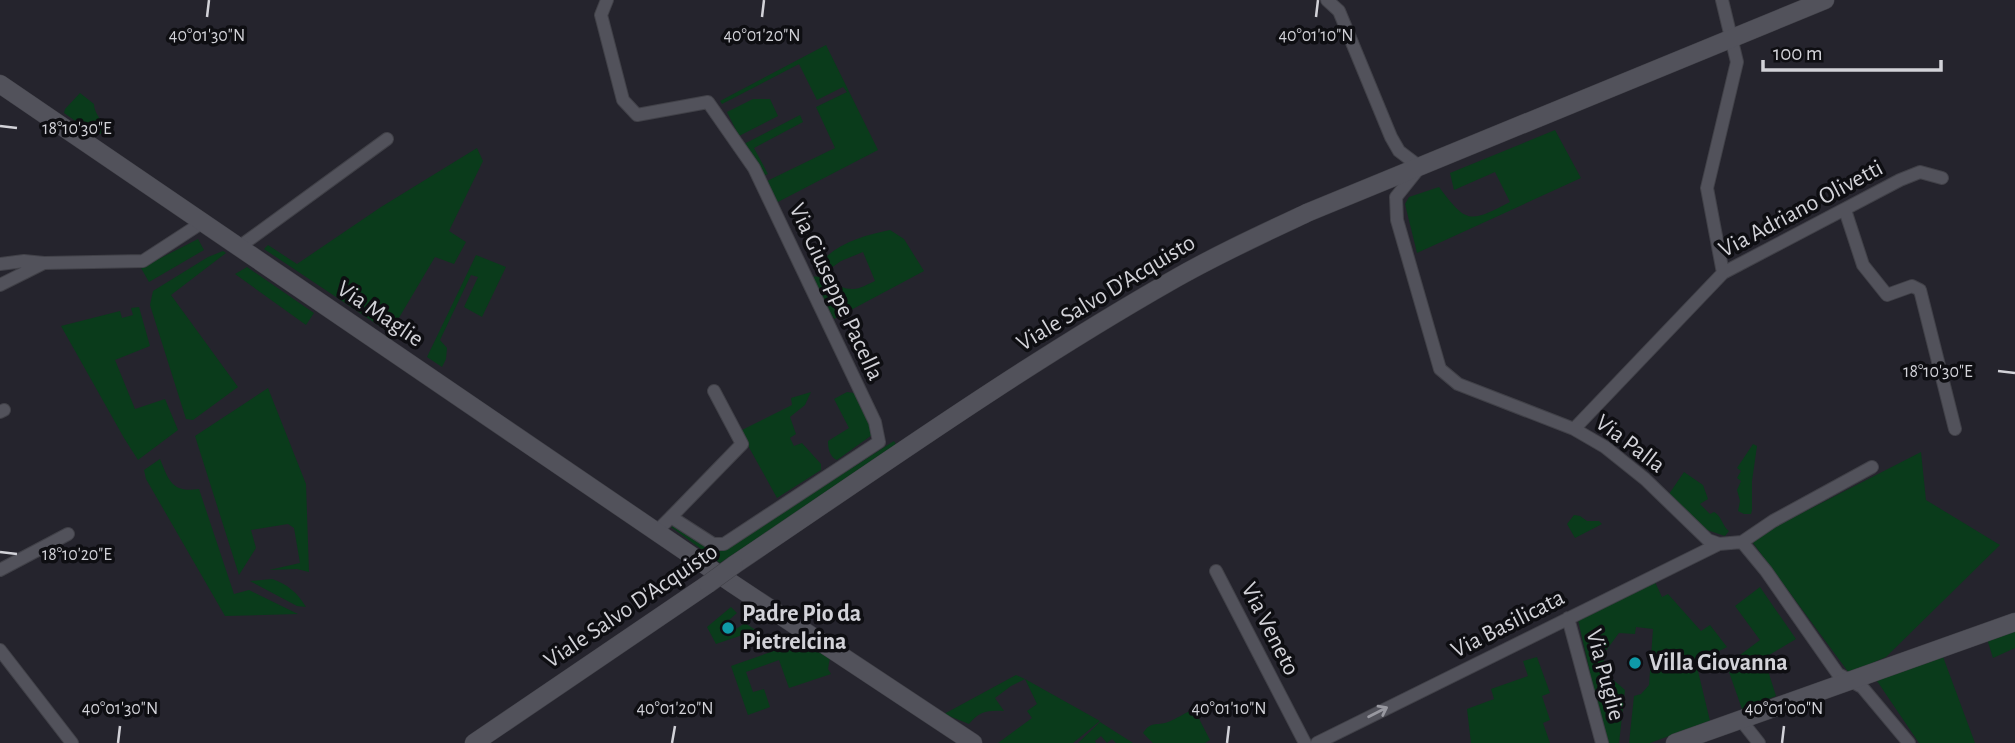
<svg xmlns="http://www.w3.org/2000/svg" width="2015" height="743" viewBox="0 0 2015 743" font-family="'Alegreya Sans',sans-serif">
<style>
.green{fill:#0a3b1b}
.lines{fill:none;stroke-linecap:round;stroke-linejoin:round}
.street-casing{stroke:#414148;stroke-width:14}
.secondary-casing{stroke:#414148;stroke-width:19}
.street{stroke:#52525b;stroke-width:12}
.secondary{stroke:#52525b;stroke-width:18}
.secondary-bridge-casing{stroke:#414148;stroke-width:19;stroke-linecap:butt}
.secondary-bridge{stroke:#52525b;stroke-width:18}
.oneway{stroke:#9898a0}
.ticks{fill:none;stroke:#d2d2d8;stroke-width:2.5}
.culture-dot{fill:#0f9aa8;stroke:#0e0e12;stroke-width:2.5}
.labels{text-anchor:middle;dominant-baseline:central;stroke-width:7;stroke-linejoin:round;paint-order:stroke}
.street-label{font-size:24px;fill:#d2d2d8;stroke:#0e0e12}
.poi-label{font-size:24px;font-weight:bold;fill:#d2d2d8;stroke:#0e0e12;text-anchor:start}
.ticks-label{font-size:18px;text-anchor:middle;fill:#d2d2d8;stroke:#0e0e12;stroke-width:7;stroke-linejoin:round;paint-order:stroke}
</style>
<rect width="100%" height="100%" fill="#25242d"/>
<!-- green -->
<path class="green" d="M826,45L878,150L774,204L765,182L835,148L816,107L847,92L843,87L817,100L799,64L722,104L720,101Z
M80,93L94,104C94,114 103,120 104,129L101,134H94L64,113L65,109Z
M753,99H770L778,116L739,136L727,112Z
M800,115L803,122L754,148L768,174L762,176L744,144Z
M1555,130L1581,178L1417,253L1405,204L1409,197L1439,187C1467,224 1469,223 1510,202L1495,172L1454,190L1450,173Z
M477,148L483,161L449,231L466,242L454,264L435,257L390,333L264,249L268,245L297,264L381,207Z
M890,230L904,239L924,271L834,319L811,277C830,274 836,290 853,289C860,289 868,284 875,281L863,252L841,261L827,271L818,267C832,244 865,235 890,230Z
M198,239L204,250L149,282L141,268Z
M223,251L226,253L171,295L238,387L193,420L186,419L150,305L153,291L208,257Z
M476,255L506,267L482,317L464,307L478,277L471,275L440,340L447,348L446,359L442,367L427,357Z
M247,267L314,313L306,325L235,274Z
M139,307L150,346L115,360L135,409L165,399L178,430L138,460L124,438L61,326L120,311L122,318L133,315L131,308Z
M268,388L306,484L309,572L297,569L269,570L300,563L294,528L288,524L251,530L256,548L239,575L195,436Z
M811,392L805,405L790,417L796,434L790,438L794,446L802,443L821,464V470L777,498L740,431L792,405L791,398Z
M847,392L854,393L872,430V435L837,460C830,457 828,449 828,441L849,428L834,399Z
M894,441L897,446L720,563L671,527L675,525L723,550Z
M1753,444L1757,446L1752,481V510L1751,514H1744L1738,511L1740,501L1737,490L1741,481L1737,478L1741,471L1737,468Z
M1921,452L1926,500L2000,545L1886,657L1849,673L1753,543L1757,536Z
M160,459C169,481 172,493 199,489L234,594L249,590L298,614L225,616L146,479L144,470Z
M1684,472L1703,485L1708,499L1700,504L1710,514L1714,512C1722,516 1722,526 1729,531L1725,536L1707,530L1669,494Z
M1574,515L1580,516L1587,521H1599L1602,524L1575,538L1567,524Z
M272,579C287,584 298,593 306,607L297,606L250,581Z
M1654,580L1662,597L1668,594L1701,631L1710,625L1727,647L1717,652L1719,659L1697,667L1710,721L1650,743H1629L1634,696L1641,694L1649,685L1653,629L1636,627L1635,634L1619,633L1602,656L1610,677L1625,690L1619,743H1606L1578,620Z
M1760,587L1796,639L1764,658L1776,696L1742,709L1729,672L1739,668L1736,658L1760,640L1735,606Z
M731,607L737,613L721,627L727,635L745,623L754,629H760L716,644L707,627Z
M2015,628V648L1993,658L1987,639Z
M802,641L830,657L828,669L831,674L789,688L779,660L746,672L753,692L764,689L770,707L748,715L731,666Z
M1942,654L1975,743H1919L1877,681Z
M1537,657L1550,693L1542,696L1550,720L1543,723L1550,743H1471L1467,709L1494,699L1491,689L1528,676L1523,661Z
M1016,675L1025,679L1100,721L1073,743H998L1032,718L1027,711L1037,704L1025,679L1011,686L995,698L1004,711C989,710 979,711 969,724L944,714Z
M1194,709L1210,740L1205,743H1153L1143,733C1151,721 1156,726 1168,722C1176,719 1185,713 1194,709Z
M1100,722L1133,743H1116L1112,739L1107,743L1101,736L1095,741L1096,743H1078Z"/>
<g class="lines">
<defs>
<path id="street" d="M607,0L601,15L623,100L637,115L708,102L754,168L875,422L879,442L724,544H713L671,517L656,532
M1327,0L1339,11L1391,137L1399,151L1420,167L1396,197L1397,220L1440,369L1458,384L1574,429L1605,447L1645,479L1708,540L1719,544L1742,542L1766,571L1838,674L1862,687L1909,743
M1722,0L1737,62L1707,188L1723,273
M1845,210L1863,265L1887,295L1912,286L1920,290L1955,429
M239,247L387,139
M0,264L24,261L44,263L143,261L203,222
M0,285L44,263
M0,412L4,410
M1574,429L1723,273L1900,180L1920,172L1942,178
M671,517L742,444L714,391
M1742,542L1773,521L1872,467
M0,570L68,534
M1216,571L1305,743
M1568,618L1602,743
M0,650L72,743
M1740,719L1759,743
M1317,743L1719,544"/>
<path id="secondary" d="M0,84L733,584L973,743
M734,565C878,468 1020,367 1171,281C1216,255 1262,234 1309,212L1825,0
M474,743L708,584
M1675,743L2015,622"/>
</defs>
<!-- street casing -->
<use href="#street" class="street-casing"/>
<!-- secondary casing -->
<use href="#secondary" class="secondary-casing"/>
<!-- street -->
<use href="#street" class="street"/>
<!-- secondary -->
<use href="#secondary" class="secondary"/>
<defs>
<path id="secondary-bridge" d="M708,584L734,565"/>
</defs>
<!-- secondary-bridge casing -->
<use href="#secondary-bridge" class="secondary-bridge-casing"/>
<!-- secondary-bridge -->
<use href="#secondary-bridge" class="secondary-bridge"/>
</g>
<!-- one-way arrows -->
<defs><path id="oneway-shaft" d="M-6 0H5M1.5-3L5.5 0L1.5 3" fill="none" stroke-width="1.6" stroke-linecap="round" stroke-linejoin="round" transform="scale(1.75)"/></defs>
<use class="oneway" href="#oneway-shaft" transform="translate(1378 712) rotate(-27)"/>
<!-- ticks -->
<path class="ticks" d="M207,17L209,0M762,17L764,0M1316,17L1318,0M0,126L17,128M1998,371L2015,373M0,552L17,554M118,743L120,726M672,743L675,726M1227,743L1229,726M1782,743L1784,726"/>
<!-- markers -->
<g class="culture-dot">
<circle cx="728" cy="628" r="7"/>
<circle cx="1635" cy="663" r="7"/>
</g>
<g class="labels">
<!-- street labels -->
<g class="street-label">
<text transform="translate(1801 209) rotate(-28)">Via Adriano Olivetti</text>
<text transform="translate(836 292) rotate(65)">Via Giuseppe Pacella</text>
<text transform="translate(1106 293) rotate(-31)">Viale Salvo D'Acquisto</text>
<text transform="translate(380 314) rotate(34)">Via Maglie</text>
<text transform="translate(1630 444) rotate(37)">Via Palla</text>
<text transform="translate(631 606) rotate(-34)">Viale Salvo D'Acquisto</text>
<text transform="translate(1508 624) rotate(-27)">Via Basilicata</text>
<text transform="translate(1270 629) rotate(63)">Via Veneto</text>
<text transform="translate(1605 675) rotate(75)">Via Puglie</text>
</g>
<!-- poi labels -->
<g class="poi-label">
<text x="742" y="614">Padre Pio da<tspan x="742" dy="28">Pietrelcina</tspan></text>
<text x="1649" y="663">Villa Giovanna</text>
</g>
</g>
<g class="ticks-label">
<text x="207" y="41">40°01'30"N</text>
<text x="762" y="41">40°01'20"N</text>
<text x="1316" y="41">40°01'10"N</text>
<text x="77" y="134">18°10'30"E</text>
<text x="1938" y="377">18°10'30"E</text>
<text x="77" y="560">18°10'20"E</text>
<text x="120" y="714">40°01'30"N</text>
<text x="675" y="714">40°01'20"N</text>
<text x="1229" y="714">40°01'10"N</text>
<text x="1784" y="714">40°01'00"N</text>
</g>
<!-- scale -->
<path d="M1763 60v10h178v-10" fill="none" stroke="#d2d2d8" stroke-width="3.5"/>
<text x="1773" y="60" font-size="21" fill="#d2d2d8" stroke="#0e0e12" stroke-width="5" paint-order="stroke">100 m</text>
</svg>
